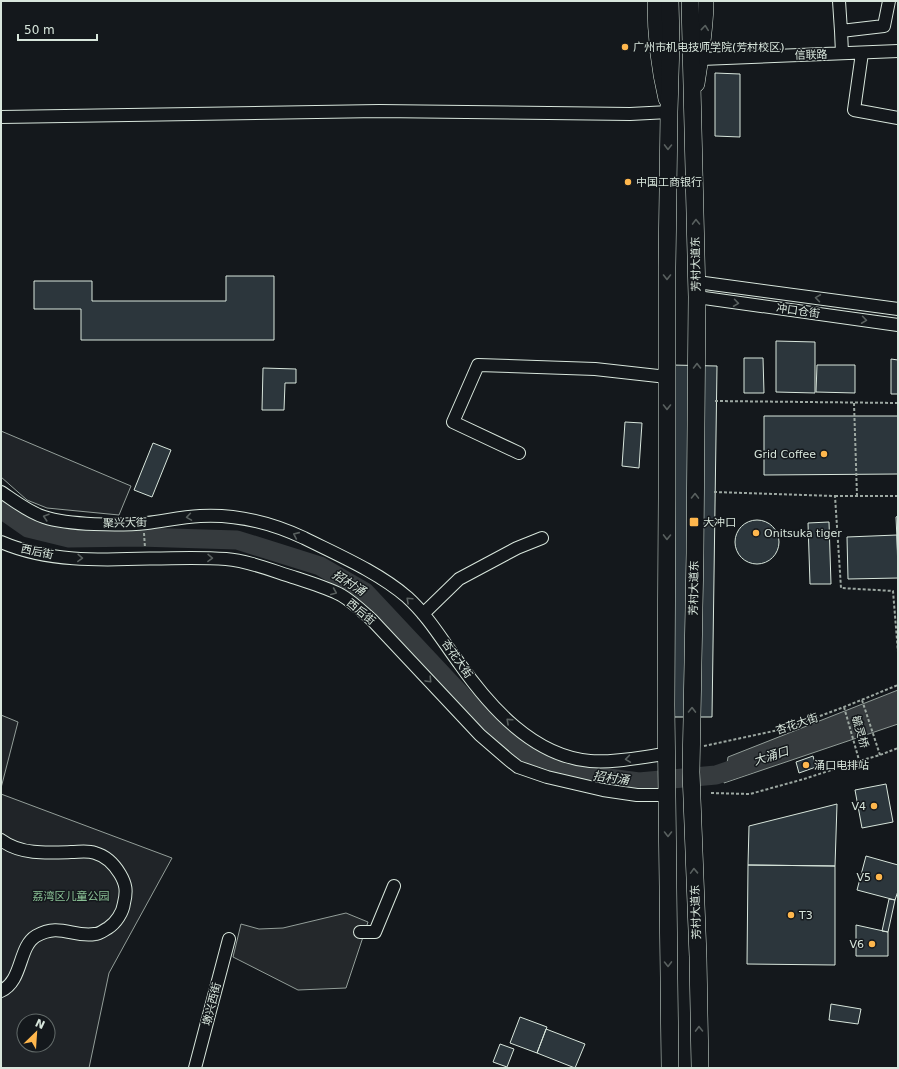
<svg xmlns="http://www.w3.org/2000/svg" width="899" height="1069" viewBox="0 0 899 1069" font-family="'DejaVu Sans','Noto Sans SC',sans-serif">
<style>
.green{fill:#202428;stroke:#939e99;fill-rule:evenodd}
.parking{fill:#24282b;stroke:#939e99}
.water{fill:#363b3e;stroke:#939e99}
.lines{fill:none;stroke-linecap:round;stroke-linejoin:round}
.river{stroke:#363b3e;stroke-width:19}
.building{fill:#2c363c;stroke:#d8e6dc}
.minor-casing{stroke:#d8e6dc;stroke-width:14}
.major-casing{stroke:#d8e6dc;stroke-width:16}
.highway-casing{stroke:#d8e6dc;stroke-width:18}
.path{stroke:#9da8a2;stroke-width:2;stroke-dasharray:3 2;stroke-linecap:butt}
.minor{stroke:#14181c;stroke-width:12}
.major{stroke:#14181c;stroke-width:15}
.highway{stroke:#14181c;stroke-width:17}
.oneway{stroke:#59605f}
.poi-dot{fill:#ffb74d;stroke:#14181c;stroke-width:1.5}
.labels{text-anchor:middle;dominant-baseline:central;stroke-width:3;stroke-linejoin:round;paint-order:stroke}
.poi-label{font-size:11px;fill:#d8e6dc;stroke:#14181c;text-anchor:start}
.street-label{font-size:11px;fill:#d8e6dc;stroke:#14181c}
.park-label{font-size:11px;fill:#8ac095;stroke:#14181c}
.water-label{font-size:12px;font-style:italic;fill:#d8e6dc;stroke:#14181c}
</style>
<rect width="100%" height="100%" fill="#14181c"/>
<!-- green -->
<path class="green" d="M1,431L131,486L119,515L47,508L27,500L1,477Z
M1,715L18,722L1,788Z
M1,794L172,858L109,973L89,1068H1ZM24,1021H48V1045H24Z"/>
<!-- parking -->
<path class="parking" d="M346,913L368,922L346,988L298,990L233,957L241,924L259,929L283,928Z"/>
<!-- water -->
<path class="water" d="M898,690V724L724,783L728,757Z"/>
<g class="lines">
<!-- river -->
<path class="river" d="M1,509L28,528L69,538L139,537L237,540L320,566L365,592L498,734L521,750L572,773L639,782L716,775L751,763"/>
</g>
<!-- building -->
<path class="building" d="M715,73L740,74V137L715,136Z
M226,276H274V340H81V309H34V281H92V301H226Z
M776,341L815,342V393L776,392Z
M744,358H763L764,393H744Z
M891,359L898,360V394H891Z
M672,365L717,366L712,717H667Z
M817,365H855V393L816,392Z
M263,368L296,369V383H285L284,410H262Z
M764,416H898V474L764,475Z
M625,422L642,423L639,468L622,466Z
M153,443L171,450L152,497L134,490Z
M898,516V562L896,517Z
M735 542a22 22 0 1 1 44 0a22 22 0 1 1-44 0Z
M829,522L831,584H810L808,523Z
M897,535L898,578L848,579L847,537Z
M813,756L816,767L799,773L796,762Z
M886,784L893,822L862,828L855,790Z
M837,804L835,866L748,865L749,826Z
M866,856L898,865V891L895,900L857,890Z
M748,865L835,866V965L747,964Z
M889,899L895,900L888,932L882,931Z
M856,925L888,932V956H856Z
M831,1004L861,1009L858,1024L829,1020Z
M520,1017L547,1027L537,1053L510,1043Z
M546,1029L585,1044L575,1068L537,1053Z
M500,1044L514,1049L507,1067L493,1062Z"/>
<g class="lines">
<defs>
<path id="minor" d="M839,1L841,31
M842,53L841,31L884,26L889,1
M862,53L854,110L898,118
M701,59L898,51
M1,117L379,111L630,114L669,112
M697,282L898,309
M697,297L898,325
M519,453L453,422L478,365L595,369L667,377
M1,492C15,501 28,512 44,517C68,525 120,526 147,523C164,521 182,517 200,516C235,514 272,523 304,538C338,555 378,572 407,597C428,616 442,640 459,663C490,707 533,756 590,761C615,763 641,757 666,754
M1,542C70,572 153,553 226,559C250,561 273,571 296,578C311,583 328,588 341,595C353,602 362,611 372,620L480,735L509,760L518,767L547,777L603,790L637,795H667
M423,614L459,579L517,548L542,538
M1,840C21,855 48,853 71,852C79,852 87,850 95,853C106,856 114,864 120,874C126,884 127,891 124,903C123,912 116,923 108,928C104,930 100,934 95,934C73,938 60,922 36,936C18,947 23,981 1,991
M360,932H375L394,886
M195,1068L229,939"/>
<path id="major" d="M655,1C655,35 658,66 666,99
M697,84C701,56 706,29 706,1"/>
<path id="highway" d="M690,1L697,297L695,553L691,772L698,957L700,1068
M670,1068L666,705L667,498V268L669,112L671,41L670,1"/>
</defs>
<!-- minor casing -->
<use href="#minor" class="minor-casing"/>
<!-- major casing -->
<use href="#major" class="major-casing"/>
<!-- highway casing -->
<use href="#highway" class="highway-casing"/>
<!-- path -->
<path class="path" d="M715,401L898,403
M854,403L857,496
M714,492L835,496L841,588L893,591L898,652
M835,496H898
M144,533L145,548
M862,700L880,755
M844,707L859,760
M704,746L788,728L844,707L898,685
M711,793L750,794L804,779L859,761L880,755L898,748"/>
<!-- minor -->
<use href="#minor" class="minor"/>
<!-- major -->
<use href="#major" class="major"/>
<!-- highway -->
<use href="#highway" class="highway"/>
</g>
<!-- one-way arrows -->
<defs><path id="oneway-chevron" d="M-2-3.5L2.5 0L-2 3.5" fill="none" stroke-width="1.6" stroke-linecap="round" stroke-linejoin="round"/></defs>
<g class="oneway">
<use href="#oneway-chevron" transform="translate(705 28) rotate(-84)"/>
<use href="#oneway-chevron" transform="translate(668 147) rotate(91)"/>
<use href="#oneway-chevron" transform="translate(696 222) rotate(-91)"/>
<use href="#oneway-chevron" transform="translate(667 277) rotate(90)"/>
<use href="#oneway-chevron" transform="translate(818 298) rotate(-172)"/>
<use href="#oneway-chevron" transform="translate(736 303) rotate(8)"/>
<use href="#oneway-chevron" transform="translate(864 320) rotate(8)"/>
<use href="#oneway-chevron" transform="translate(697 366) rotate(-90)"/>
<use href="#oneway-chevron" transform="translate(667 407) rotate(90)"/>
<use href="#oneway-chevron" transform="translate(695 496) rotate(-89)"/>
<use href="#oneway-chevron" transform="translate(46 517) rotate(-163)"/>
<use href="#oneway-chevron" transform="translate(189 517) rotate(171)"/>
<use href="#oneway-chevron" transform="translate(296 535) rotate(-156)"/>
<use href="#oneway-chevron" transform="translate(667 537) rotate(91)"/>
<use href="#oneway-chevron" transform="translate(80 558) rotate(2)"/>
<use href="#oneway-chevron" transform="translate(210 558) rotate(1)"/>
<use href="#oneway-chevron" transform="translate(334 592) rotate(23)"/>
<use href="#oneway-chevron" transform="translate(409 600) rotate(-137)"/>
<use href="#oneway-chevron" transform="translate(429 680) rotate(47)"/>
<use href="#oneway-chevron" transform="translate(692 710) rotate(-89)"/>
<use href="#oneway-chevron" transform="translate(509 721) rotate(-137)"/>
<use href="#oneway-chevron" transform="translate(628 759) rotate(172)"/>
<use href="#oneway-chevron" transform="translate(668 834) rotate(90)"/>
<use href="#oneway-chevron" transform="translate(694 871) rotate(-92)"/>
<use href="#oneway-chevron" transform="translate(668 964) rotate(89)"/>
<use href="#oneway-chevron" transform="translate(699 1029) rotate(-91)"/>
</g>
<!-- markers -->
<g class="poi-dot">
<circle cx="625" cy="47" r="4"/>
<circle cx="628" cy="182" r="4"/>
<circle cx="824" cy="454" r="4"/>
<rect x="689" y="517" width="10" height="10" rx="2"/>
<circle cx="756" cy="533" r="4"/>
<circle cx="806" cy="765" r="4"/>
<circle cx="874" cy="806" r="4"/>
<circle cx="879" cy="877" r="4"/>
<circle cx="791" cy="915" r="4"/>
<circle cx="872" cy="944" r="4"/>
</g>
<g class="labels">
<!-- poi labels -->
<g class="poi-label">
<text x="633" y="47">广州市机电技师学院(芳村校区)</text>
<text x="636" y="182">中国工商银行</text>
<text x="816" y="454" text-anchor="end">Grid Coffee</text>
<text x="703" y="522">大冲口</text>
<text x="764" y="533">Onitsuka tiger</text>
<text x="814" y="765">涌口电排站</text>
<text x="866" y="806" text-anchor="end">V4</text>
<text x="871" y="877" text-anchor="end">V5</text>
<text x="799" y="915">T3</text>
<text x="864" y="944" text-anchor="end">V6</text>
</g>
<!-- street labels -->
<g class="street-label">
<text transform="translate(811 55) rotate(-2)">信联路</text>
<text transform="translate(696 264) rotate(-91)">芳村大道东</text>
<text transform="translate(798 311) rotate(8)">冲口仓街</text>
<text transform="translate(125 523) rotate(-1)">聚兴大街</text>
<text transform="translate(37 552) rotate(12)">西后街</text>
<text transform="translate(694 588) rotate(-89)">芳村大道东</text>
<text transform="translate(361 612) rotate(40)">西后街</text>
<text transform="translate(457 659) rotate(55)">杏花大街</text>
<text transform="translate(797 724) rotate(-18)">杏花大街</text>
<text transform="translate(860 732) rotate(74)">毓灵桥</text>
<text transform="translate(696 912) rotate(-92)">芳村大道东</text>
<text transform="translate(212 1004) rotate(-76)">墩兴西街</text>
</g>
<!-- park labels -->
<g class="park-label">
<text x="71" y="896">荔湾区儿童公园</text>
</g>
<!-- water labels -->
<g class="water-label">
<text transform="translate(349 583) rotate(32)">招村涌</text>
<text transform="translate(771 756) rotate(-18)">大涌口</text>
<text transform="translate(611 778) rotate(8)">招村涌</text>
</g>
</g>
<!-- border -->
<rect width="899" height="1069" fill="none" stroke="#d8e6dc" stroke-width="4"/>
<!-- north arrow -->
<g transform="translate(36 1033) rotate(25)"><circle r="19" fill="#14181c" stroke="#626a69"/>
<path d="M0-3L7 15L0 10L-7 15Z" fill="#ffb74d"/>
<text y="-6" font-size="11" font-weight="bold" text-anchor="middle" fill="#d8e6dc">N</text>
</g>
<!-- scale -->
<path d="M18 34v6h79v-6" fill="none" stroke="#d8e6dc" stroke-width="2"/>
<text x="24" y="34" font-size="12" fill="#d8e6dc" stroke="#14181c" stroke-width="3" paint-order="stroke">50 m</text>
</svg>
